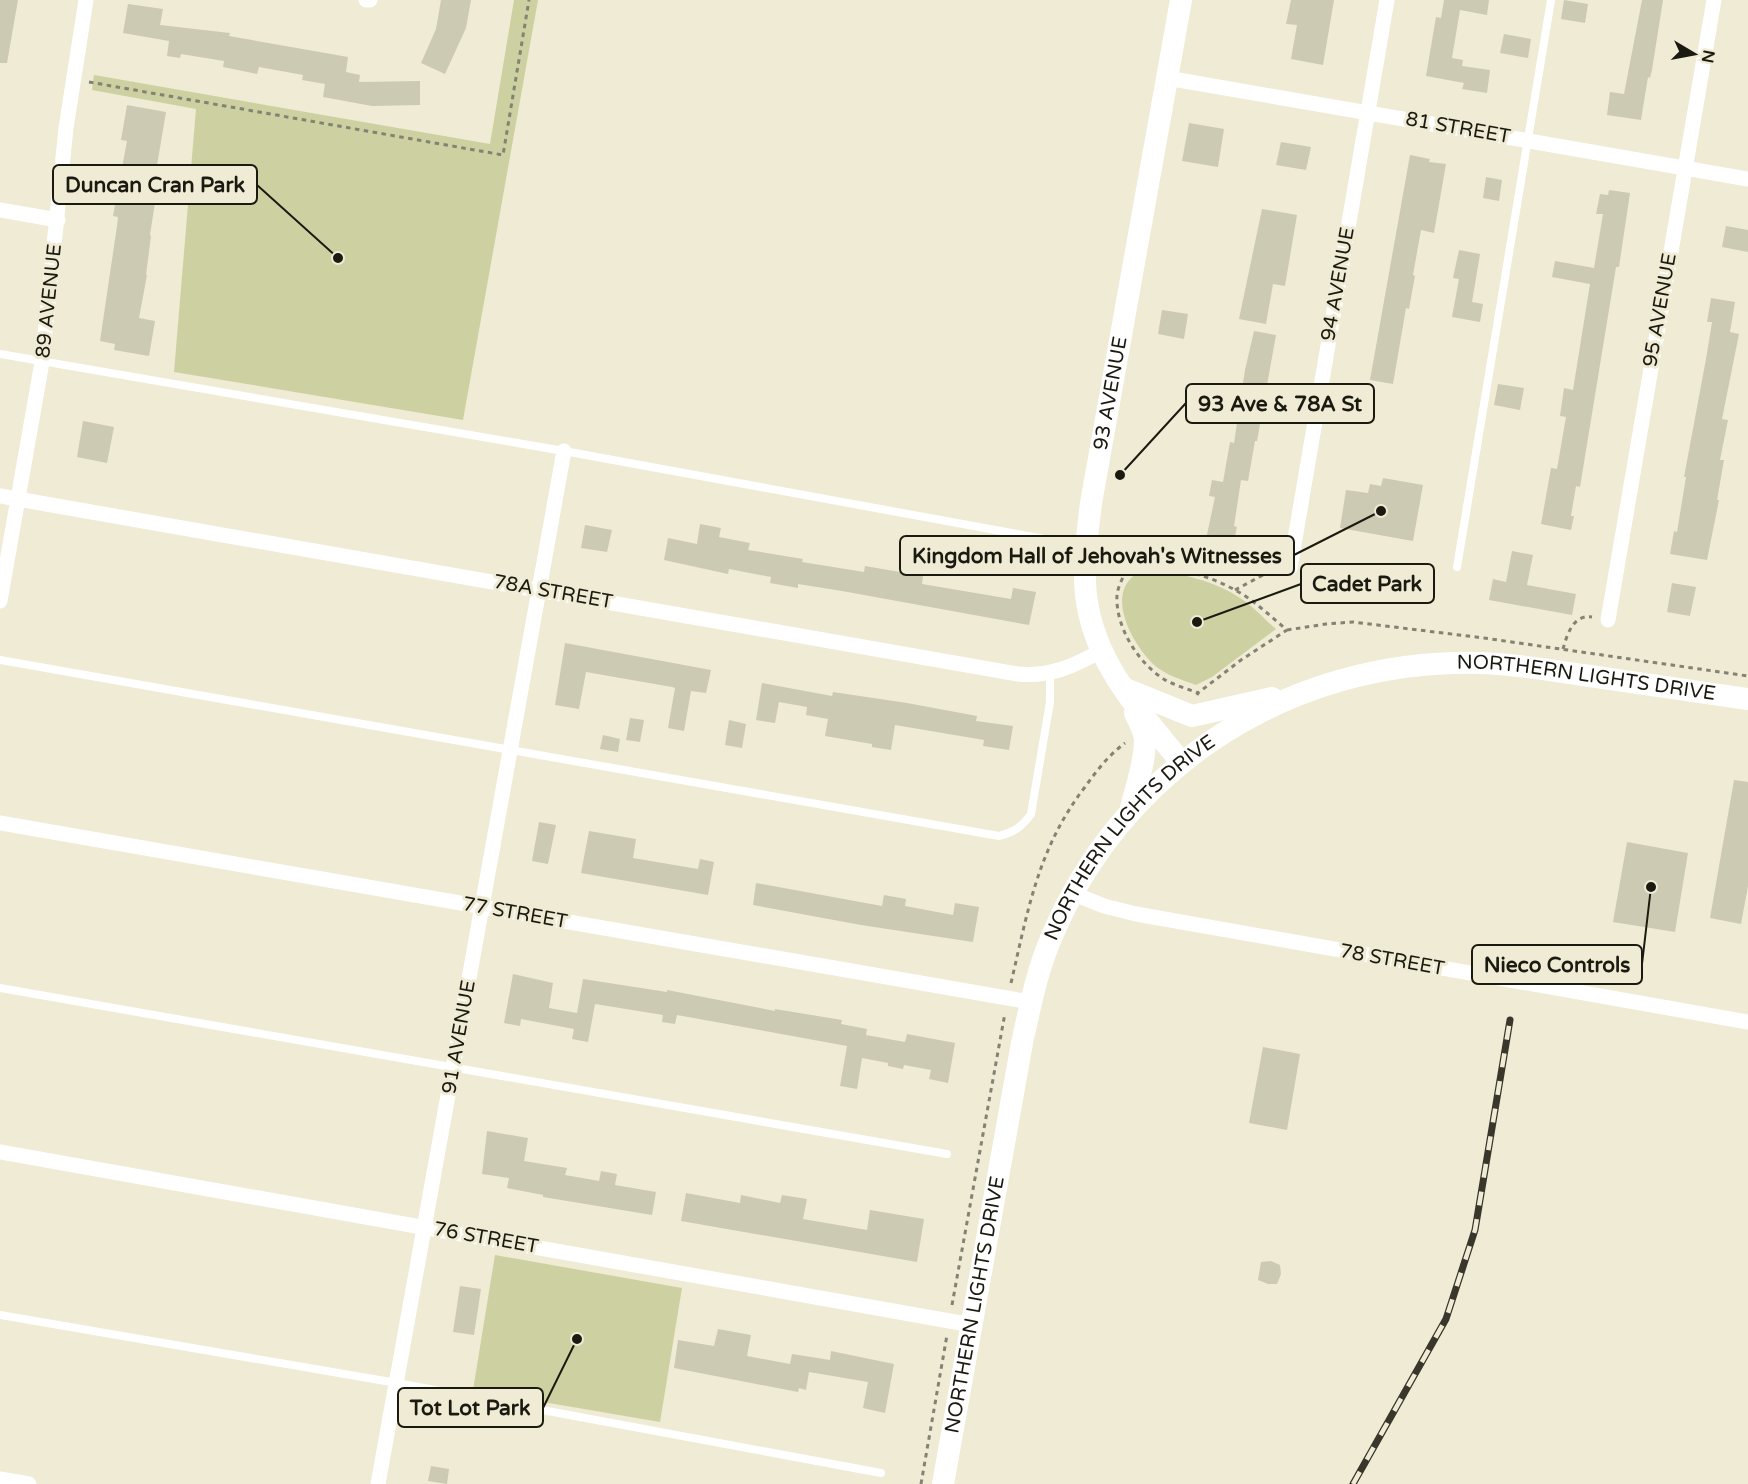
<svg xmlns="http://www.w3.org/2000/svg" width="1748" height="1484" viewBox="0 0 1748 1484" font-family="'Varela Round',sans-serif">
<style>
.park{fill:#cdd1a1}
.building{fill:#cdcab4}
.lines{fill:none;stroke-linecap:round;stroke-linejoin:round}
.path{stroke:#848272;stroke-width:3;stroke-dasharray:4.5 4.5;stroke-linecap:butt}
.service{stroke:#fff;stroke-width:8}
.minor{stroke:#fff;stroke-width:15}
.secondary{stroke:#fff;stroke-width:22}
.rail-casing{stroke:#39372c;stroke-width:7}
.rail{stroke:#efebd4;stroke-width:4.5;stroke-dasharray:14;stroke-linecap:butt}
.labels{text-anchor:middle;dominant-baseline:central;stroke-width:6;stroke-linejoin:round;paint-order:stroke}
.street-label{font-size:20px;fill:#1b1a11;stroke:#efebd4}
.leader{fill:none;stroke:#1b1a11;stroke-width:2}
.callout-dot{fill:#1b1a11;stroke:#efebd4;stroke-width:2}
.callout{fill:#efebd4;stroke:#1b1a11;stroke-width:2}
.callout-label{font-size:21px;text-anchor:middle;font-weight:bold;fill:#1b1a11}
</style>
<rect width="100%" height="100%" fill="#efebd4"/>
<!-- park -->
<path class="park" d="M514,0H538L463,420L174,372L196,109L92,90L94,75L490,144Z
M1151,568C1182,575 1214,580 1240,598C1253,606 1264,619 1276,629L1212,677L1196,685C1182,680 1166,675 1154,665C1128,640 1099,581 1151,568Z
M495,1255L682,1288L660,1422L473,1390Z"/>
<!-- building -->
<path class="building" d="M0,0H18L7,63H0Z
M441,0H471L466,28L445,74L421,63L436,29Z
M1291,0H1334L1323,65L1291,59L1297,25L1286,24Z
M1444,0H1489L1487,15L1460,10L1452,58L1463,60L1462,66L1490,70L1487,93L1462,89L1464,83L1426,76L1436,17L1441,18Z
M1564,0L1588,4L1585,23L1561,19Z
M1642,0H1663L1652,70L1650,78L1648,77L1641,120L1607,115L1610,92L1624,94Z
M128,4L163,9L160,25L230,33L229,36L348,57L346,72L360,75L359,82L420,81V105L372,106L323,97L325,84L302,80L303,75L259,67L257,74L223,67L224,61L181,54L180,58L167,56L169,41L123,33Z
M1504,34L1531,39L1528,58L1500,53Z
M127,105L166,112L152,195L156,196L150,235L151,236L146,275H147L139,318L155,321L149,356L114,350L115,344L100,341L117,226L118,217L113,216L127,141L121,140Z
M1189,123L1224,129L1218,167L1182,161Z
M1281,142L1311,147L1306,170L1276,165Z
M1410,155L1430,159L1429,162L1446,164L1434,233L1421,230L1413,275L1415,276L1409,309L1406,308L1393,384L1370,380Z
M1486,177L1502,180L1499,201L1483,198Z
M1609,190L1630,193L1619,267H1616L1580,487L1576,486L1571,516H1574L1571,530L1541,524L1551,468L1557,469L1566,417L1560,416L1564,388L1573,390L1590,284L1552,277L1555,261L1594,268L1603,214H1596L1600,194L1608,195Z
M1262,209L1297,215L1285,286L1273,284L1266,324L1239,319Z
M1726,226L1748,230V252L1722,247Z
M1459,250L1480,254L1472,302L1483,304L1480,322L1452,317L1459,279L1453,278Z
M1711,298L1735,302L1730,332L1739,334L1722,419L1728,420L1720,460H1724L1717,500H1719L1707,560L1670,554L1674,531L1677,532L1686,477H1684L1706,359L1712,322H1707Z
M1162,310L1188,314L1184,339L1158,334Z
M1254,331L1276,335L1257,441H1255L1248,481L1241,480L1234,526L1237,527L1232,550L1205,544L1215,497L1209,496L1212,480L1223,482L1230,442L1234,443L1245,370Z
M1498,384L1524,388L1520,410L1494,405Z
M83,421L114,427L107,463L77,457Z
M1383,478L1423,485L1413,541L1340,528L1346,490L1368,493L1370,484L1381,486Z
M700,524L721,528L719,537L750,543L748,550L803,559L802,562L864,572L865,566L923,576L922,584L1011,599L1013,588L1036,592L1029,625L842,591L798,584V588L770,583L771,577L729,569L728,574L664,560L668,538L697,544Z
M585,525L612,530L607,552L581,548Z
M935,535L953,538L950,559L932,555Z
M1512,551L1533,555L1527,585L1576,594L1572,615L1489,600L1493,579L1506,582Z
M1672,583L1696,587L1690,616L1667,612Z
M565,643L711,670L706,693L691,691L684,731L668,728L675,688L672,687L586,672L579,709L555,705Z
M762,683L832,696L833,692L907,703L977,716L976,721L1013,726L1009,750L983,746L984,740L895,725L891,750L872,747V744L825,736L828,719L806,715L807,707L779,702L775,723L756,720Z
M630,718L644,720L640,742L626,740Z
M729,720L746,724L742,748L725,745Z
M603,735L620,739L618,752L600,749Z
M1734,780L1748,782V886L1741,924L1710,918Z
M539,822L556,825L548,864L532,861Z
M589,831L636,839L633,858L698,869L700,859L714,862L708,895L581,873Z
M1627,842L1688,853L1675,932L1613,922Z
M756,883L882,906L884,895L906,899L905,906L953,915L955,903L979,907L973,942L861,925L753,905Z
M513,974L553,983L549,1008L577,1013L583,979L667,992V990L775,1011V1009L842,1020L841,1024L867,1029L866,1035L905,1042L907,1034L955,1043L948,1083L929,1079L931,1070L904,1065L903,1069L888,1066V1063L862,1058L857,1089L840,1086L847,1046L677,1015L675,1024L662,1022L663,1015L595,1004L588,1042L572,1039L574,1029L521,1019L520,1026L504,1023Z
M1263,1047L1300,1054L1287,1130L1249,1123Z
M487,1131L528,1138L524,1161L567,1168L565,1175L599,1181L601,1171L617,1174L615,1185L656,1192L652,1215L543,1197V1195L507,1188L509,1178L482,1174Z
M686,1193L740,1203L741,1195L780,1203L782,1195L807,1199L803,1219L867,1230L870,1210L924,1219L917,1262L681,1221Z
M1271,1261L1280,1265L1281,1274L1277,1284H1268L1258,1280L1261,1262Z
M460,1286L481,1289L474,1335L453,1332Z
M718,1329L751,1335L747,1356L790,1364L792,1354L830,1360L831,1351L894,1364L885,1413L863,1408L868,1382L809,1372L806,1390L799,1388L798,1392L674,1368L678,1340L714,1346Z
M431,1466L449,1469L447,1484L428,1481Z"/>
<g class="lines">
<!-- path -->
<path class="path" d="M89,82L503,155L529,0
M1103,553L1131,560
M1235,590L1263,575L1274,565
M1287,630L1326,624L1353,622L1484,638L1748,676
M1563,649C1567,635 1573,614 1592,617
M1197,695L1198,693C1188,689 1177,686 1167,681C1139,665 1115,627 1117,595C1118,584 1127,571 1131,560C1165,566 1203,572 1235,590C1254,600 1270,616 1287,630L1241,660L1198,693
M1011,983C1028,910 1038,848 1085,787C1097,770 1109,755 1125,743
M952,1305L1005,1013
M921,1484L947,1335"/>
<!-- service -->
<path class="service" d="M0,354L564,451L1061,542
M1457,567L1551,0
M0,660L999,836C1014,832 1022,827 1031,814L1050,702V674
M0,988L947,1154
M0,1315L397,1383L881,1473"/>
<!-- minor -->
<path class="minor" d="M366,0H370
M1167,78L1748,179
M0,210L58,220
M0,496L1018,674C1050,677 1074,666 1101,651
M1290,568L1387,0
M0,601L42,362L66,128L86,0
M1608,620L1714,0
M0,823L1030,1002
M1074,894L1104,906L1136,914L1748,1022
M0,1152L972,1325
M0,1479L29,1484
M378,1484L564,451"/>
<!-- secondary -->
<g class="secondary">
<path d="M1123,688L1192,716L1272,698"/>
<path id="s1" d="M1181,762C1136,706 1088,657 1085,582C1084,555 1088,529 1091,503L1181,0"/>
<path d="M1130,812C1135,790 1145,764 1145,740C1144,730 1139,722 1135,713"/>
<path id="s2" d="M943,1484L1022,1043C1030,1007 1037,970 1052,936C1121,773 1277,668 1454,663C1497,661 1541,669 1583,675C1638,683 1693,691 1748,699"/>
</g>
<defs>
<path id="rail" d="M1353,1484L1446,1319L1475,1230L1510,1020"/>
</defs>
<!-- rail casing -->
<use href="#rail" class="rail-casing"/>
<!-- rail -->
<use href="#rail" class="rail"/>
</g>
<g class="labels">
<!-- street labels -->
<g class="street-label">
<text transform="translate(1458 128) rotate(10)">81 STREET</text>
<text transform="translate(1338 284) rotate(-80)">94 AVENUE</text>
<text transform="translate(49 301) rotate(-84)">89 AVENUE</text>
<text transform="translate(1660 310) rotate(-80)">95 AVENUE</text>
<text stroke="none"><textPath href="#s1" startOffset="399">93 AVENUE</textPath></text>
<text transform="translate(553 592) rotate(10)">78A STREET</text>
<text stroke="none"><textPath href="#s2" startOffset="1206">NORTHERN LIGHTS DRIVE</textPath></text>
<text stroke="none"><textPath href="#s2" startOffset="686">NORTHERN LIGHTS DRIVE</textPath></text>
<text transform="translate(515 913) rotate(10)">77 STREET</text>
<text transform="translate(1392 960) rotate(10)">78 STREET</text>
<text transform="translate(459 1037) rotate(-80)">91 AVENUE</text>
<text transform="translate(486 1238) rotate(10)">76 STREET</text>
<text stroke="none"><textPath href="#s2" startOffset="182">NORTHERN LIGHTS DRIVE</textPath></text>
</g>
</g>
<!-- callouts -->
<path class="leader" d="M338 258L257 185M1120 475L1186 403M1381 511L1294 555M1197 622L1301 584M1651 887L1642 964M577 1339L543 1408"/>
<g class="callout-dot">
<circle cx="338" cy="258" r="6"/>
<circle cx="1120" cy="475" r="6"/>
<circle cx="1381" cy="511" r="6"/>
<circle cx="1197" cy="622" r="6"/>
<circle cx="1651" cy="887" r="6"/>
<circle cx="577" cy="1339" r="6"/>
</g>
<g class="callout">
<rect x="53" y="165" width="204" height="39" rx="6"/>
<rect x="1186" y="384" width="188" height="39" rx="6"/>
<rect x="900" y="536" width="394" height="39" rx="6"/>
<rect x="1301" y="564" width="133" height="39" rx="6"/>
<rect x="1472" y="945" width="170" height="39" rx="6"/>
<rect x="398" y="1388" width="145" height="39" rx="6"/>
</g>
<g class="callout-label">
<text x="155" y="192">Duncan Cran Park</text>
<text x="1280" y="411">93 Ave &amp; 78A St</text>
<text x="1097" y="563">Kingdom Hall of Jehovah's Witnesses</text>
<text x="1367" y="591">Cadet Park</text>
<text x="1557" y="972">Nieco Controls</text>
<text x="470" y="1415">Tot Lot Park</text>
</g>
<!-- north arrow -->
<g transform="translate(1694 54) rotate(100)" stroke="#efebd4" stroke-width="4.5" paint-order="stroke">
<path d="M0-4.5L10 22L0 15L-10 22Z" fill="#1b1a11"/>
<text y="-9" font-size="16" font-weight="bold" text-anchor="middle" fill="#1b1a11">N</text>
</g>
</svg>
